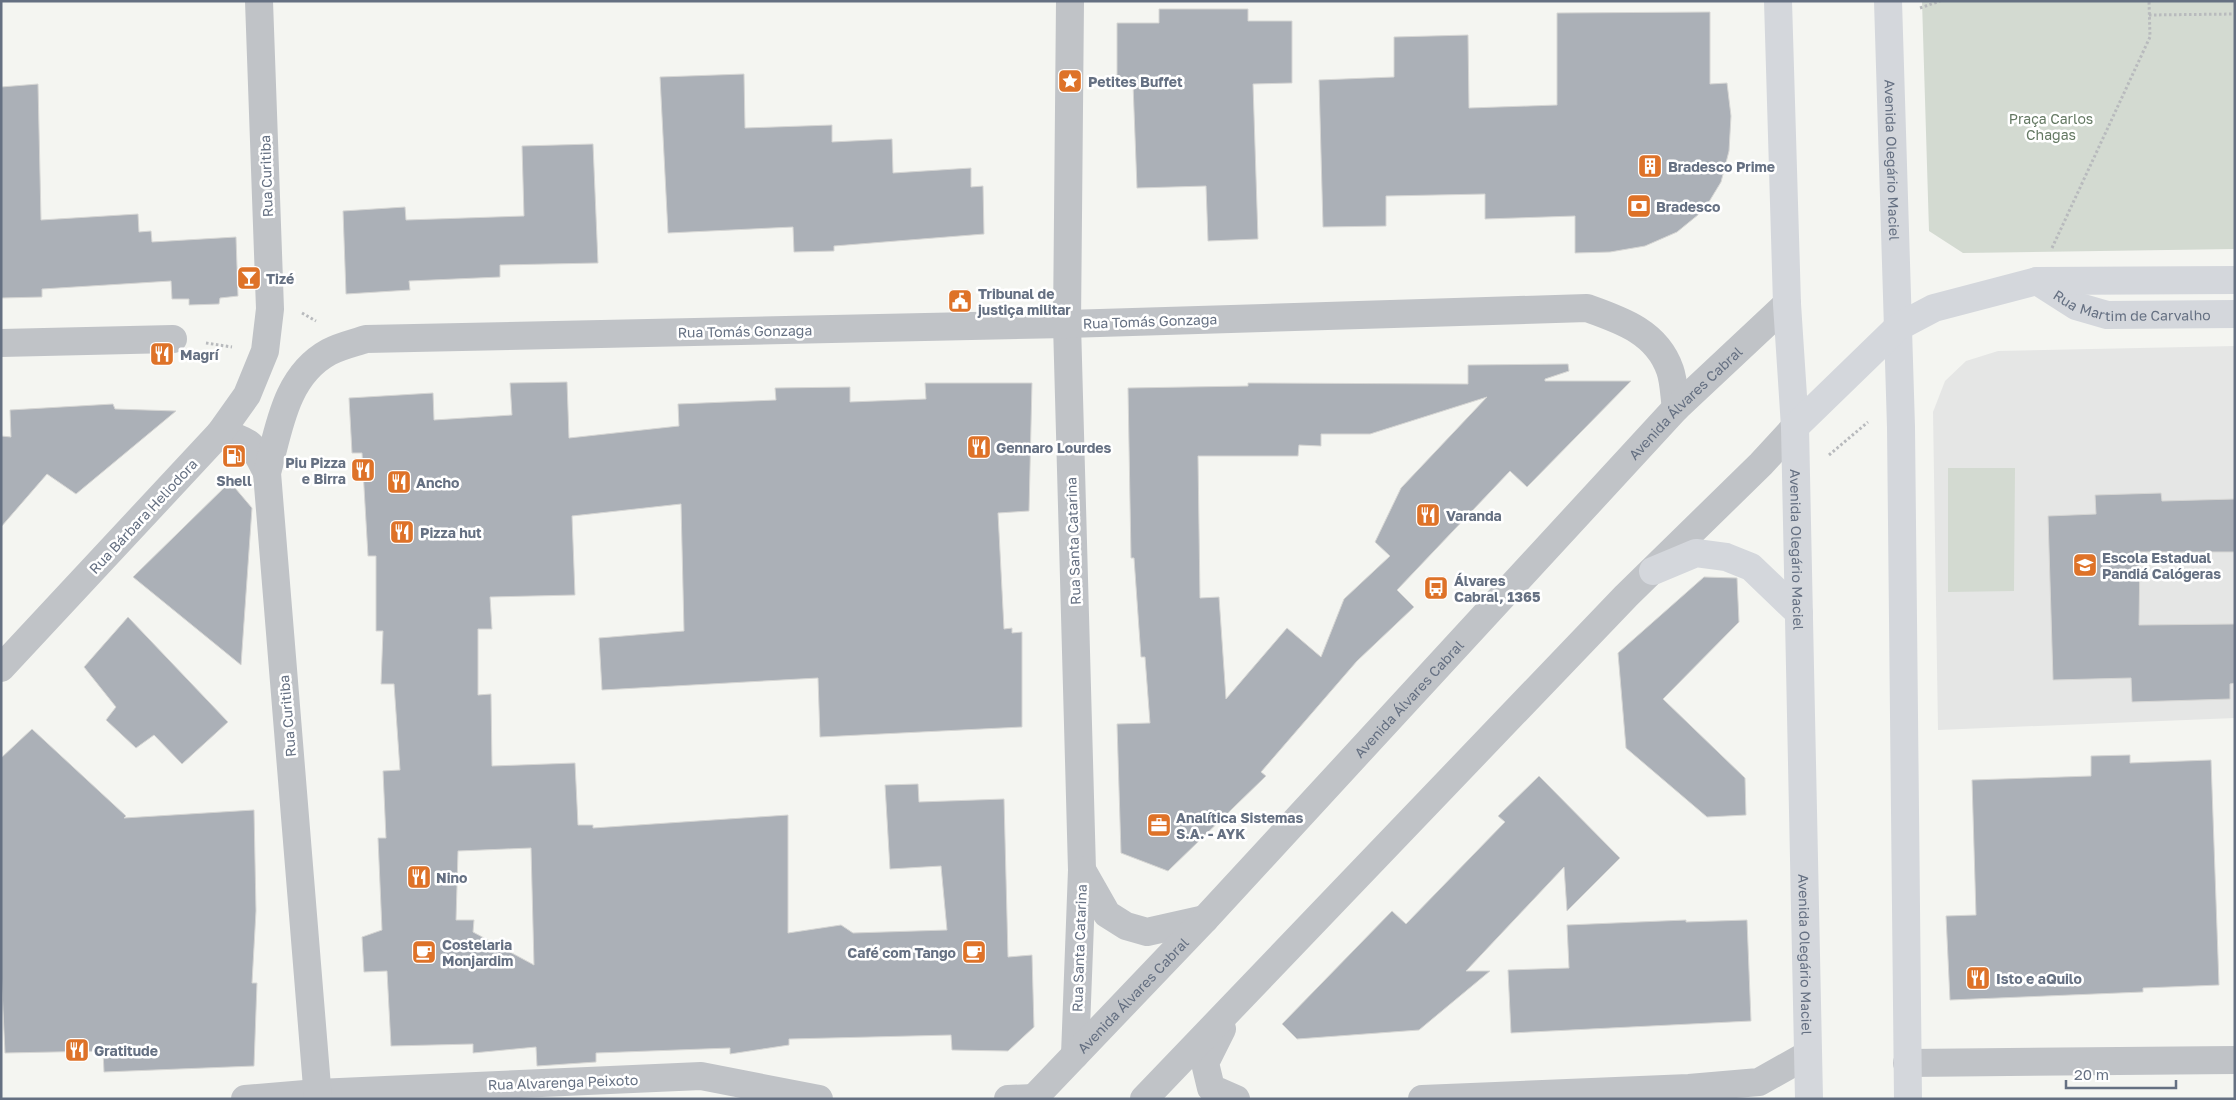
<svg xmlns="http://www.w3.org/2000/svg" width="2236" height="1100" viewBox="0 0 2236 1100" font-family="'Golos Text',sans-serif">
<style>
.built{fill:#e5e6e5}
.green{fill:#d3dad1}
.building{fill:#abb0b7;stroke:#d6d6d4;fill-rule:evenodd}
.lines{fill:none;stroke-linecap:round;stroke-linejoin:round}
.path{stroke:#b8babd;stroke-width:3;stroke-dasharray:2.5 2.5;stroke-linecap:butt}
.minor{stroke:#c0c3c7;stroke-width:28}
.major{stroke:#d4d7dc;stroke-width:28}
.labels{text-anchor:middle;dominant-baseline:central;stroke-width:5;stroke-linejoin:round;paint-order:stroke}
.poi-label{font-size:14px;font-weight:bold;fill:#657082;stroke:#fff;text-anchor:start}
.park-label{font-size:14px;fill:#647963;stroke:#fff}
.street-label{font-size:14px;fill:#657082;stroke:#fff}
</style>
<rect width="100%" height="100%" fill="#f4f5f1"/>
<!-- built -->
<path class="built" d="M2235,346V718L1938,730L1933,412L1945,381L1966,361L1998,351Z"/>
<!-- green -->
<path class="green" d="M1922,1H2235V249L1963,253L1929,231Z
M1948,468H2015L2014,591L1948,592Z"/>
<!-- building -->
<path class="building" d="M1159,9H1248V21H1292V83L1253,84L1258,239L1208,241L1206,186L1137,188L1133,84H1117V23H1159Z
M1710,12V84L1727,83L1731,116L1729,151L1721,182L1704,210L1677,232L1645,246L1610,252L1575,253V216L1485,219V194L1386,196V226L1323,227L1319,80L1394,77V37L1468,35L1469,108L1557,105V13Z
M744,74L745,128L832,125V142L892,139L893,173L971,168V187L983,186L984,234L834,246V251L794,252L793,227L668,233L660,77Z
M38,84L41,220L138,214L139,232L151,231L152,242L236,237L238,296L220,298L219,304L189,305V299H172L171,281L42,289V297L1,298V87Z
M593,144L598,263L500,265V277L409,281L410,290L346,294L343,211L405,207L406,220L524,216L522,146Z
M1568,364L1569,371L1545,379V381H1631L1527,487L1510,471L1397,590L1414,607L1357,661L1261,772L1266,776L1168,871L1121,853L1117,724L1150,723L1145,657H1141L1134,558H1131L1128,388L1248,386V383L1468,384V365ZM1487,397L1401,488L1375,542L1390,556L1344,599L1321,657L1287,628L1226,699L1219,597L1200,598L1198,456H1298L1299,445L1321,446V434H1370Z
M567,382L569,438L679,426L678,404L776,400L775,388L850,387V402L926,399L925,383H1032L1029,511L998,513L1004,629L1012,628V633L1022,632V727L820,737L818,678L602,690L599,638L684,631L681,504L572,516L575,595L490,597L492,629H478V695L491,694L492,766L575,763L578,825H593V828L788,815V933L841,925L853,933L947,930L941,866L890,869L885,785L918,784L919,802L1004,799L1008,957L1032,955L1034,1027L1008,1051L952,1050L951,1035L789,1039V1045L730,1054V1048L596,1053V1062L537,1066L536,1047L473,1053V1044L391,1046L387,971L364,972L362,937L382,930L378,838H386L383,771L400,770L394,684H381L383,631H376V556H368L362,453H352L349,398L433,393L434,420L512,415L510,383ZM531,848L534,965L473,932L474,920H456L458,851Z
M113,404L115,409L176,411L76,494L47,474L1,527V436L11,437L10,410Z
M230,482L252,508L241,665L133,577Z
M2161,493L2162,501L2235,499V552H2140L2139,625L2235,624V683L2230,684V699L2132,702L2131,678L2053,680L2048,516L2096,514L2095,495Z
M1704,577L1737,578L1739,622L1663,699L1745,778L1746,815L1707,817L1626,748L1618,653Z
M128,617L228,722L182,764L154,735L136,748L106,720L116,707L84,667Z
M32,729L126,816L124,818L254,810L256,911L252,983H257L254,1066L104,1072L103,1051L5,1053L1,968V758Z
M2130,755V763L2211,760L2219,985L2143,988V992L1950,1000L1946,916L1976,915L1972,780L2091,776V756Z
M1539,776L1620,858L1567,911L1564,867L1466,971H1490L1419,1030L1297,1039L1282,1024L1392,911L1406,924L1505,822L1498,816Z
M1686,920V922L1747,920L1751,1021L1511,1033L1508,970L1569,968L1567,925Z"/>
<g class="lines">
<!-- path -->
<path class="path" d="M1920,8L1940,1
M2149,15L2235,14
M2052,248L2150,37L2149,1
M302,313L316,321
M206,343L232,347
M1829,455L1868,422"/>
<!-- minor -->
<g class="minor">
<path d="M1070,1L1067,324L1082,870L1075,1055"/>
<path d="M1,343L173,339"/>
<path d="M220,433C252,441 253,444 267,473"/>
<path d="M1,668L220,433L247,395L265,351L270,309L259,1"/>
<path d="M1082,870L1107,914L1126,926L1147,932L1205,919"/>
<path d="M1222,1029L1205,1063L1211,1088L1236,1099"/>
<path d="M1907,1063L2235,1060"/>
<path d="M245,1099L317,1093L701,1076L819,1099"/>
<path d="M318,1099L267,473C279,429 285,376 329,352C340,346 354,343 366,339L1067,324L1587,308C1621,320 1657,332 1670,370C1674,381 1674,396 1676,408"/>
<path d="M1008,1099L1034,1098"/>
<path id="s1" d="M1033,1099L1205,919L1676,408L1787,304"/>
<path d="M1144,1099L1626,596L1761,464L1795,427"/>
<path d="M1422,1099L1689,1088L1759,1082L1807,1055"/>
</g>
<!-- major -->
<g class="major">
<path id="s2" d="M1778,1L1787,304L1795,427L1809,1099"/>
<path id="s3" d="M1888,1L1901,427L1908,1099"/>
<path id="s4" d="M2037,281L2076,306L2107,315L2235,314"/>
<path d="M1795,427L1898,327L1934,308L2037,281L2235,280"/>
<path d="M1653,571L1696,553L1726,557L1751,567L1799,613"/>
</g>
</g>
<!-- icons -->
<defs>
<symbol id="sight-square" viewBox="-11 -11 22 22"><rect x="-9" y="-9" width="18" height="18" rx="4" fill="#de7228" stroke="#fff"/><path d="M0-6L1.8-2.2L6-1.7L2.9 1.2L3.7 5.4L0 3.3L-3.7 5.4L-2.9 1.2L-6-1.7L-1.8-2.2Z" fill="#fff"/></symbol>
<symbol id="building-square" viewBox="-11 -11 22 22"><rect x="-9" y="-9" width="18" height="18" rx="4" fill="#de7228" stroke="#fff"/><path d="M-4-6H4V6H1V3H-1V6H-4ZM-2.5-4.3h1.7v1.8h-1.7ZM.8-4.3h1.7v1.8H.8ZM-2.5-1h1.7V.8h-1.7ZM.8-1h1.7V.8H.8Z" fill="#fff"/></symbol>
<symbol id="bank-square" viewBox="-11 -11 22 22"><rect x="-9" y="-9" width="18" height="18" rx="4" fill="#de7228" stroke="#fff"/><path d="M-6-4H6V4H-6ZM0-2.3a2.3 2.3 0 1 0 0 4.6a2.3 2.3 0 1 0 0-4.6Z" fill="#fff"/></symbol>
<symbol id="bar-square" viewBox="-11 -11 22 22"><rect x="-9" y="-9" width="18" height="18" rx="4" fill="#de7228" stroke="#fff"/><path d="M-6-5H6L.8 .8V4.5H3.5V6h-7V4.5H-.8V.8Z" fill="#fff"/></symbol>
<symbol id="civic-square" viewBox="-11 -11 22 22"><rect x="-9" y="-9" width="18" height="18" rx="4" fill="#de7228" stroke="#fff"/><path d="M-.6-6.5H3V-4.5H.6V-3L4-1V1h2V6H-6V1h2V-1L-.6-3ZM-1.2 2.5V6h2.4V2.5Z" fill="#fff"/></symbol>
<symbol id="restaurant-square" viewBox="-11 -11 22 22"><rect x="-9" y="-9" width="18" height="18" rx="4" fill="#de7228" stroke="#fff"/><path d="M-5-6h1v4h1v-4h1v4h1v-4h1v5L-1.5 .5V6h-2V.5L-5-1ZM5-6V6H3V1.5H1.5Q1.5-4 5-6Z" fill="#fff"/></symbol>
<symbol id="fuel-square" viewBox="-11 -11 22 22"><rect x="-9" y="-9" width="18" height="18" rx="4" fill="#de7228" stroke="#fff"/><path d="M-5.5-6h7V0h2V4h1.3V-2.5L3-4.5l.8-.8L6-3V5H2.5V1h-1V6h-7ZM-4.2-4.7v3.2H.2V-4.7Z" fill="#fff"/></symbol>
<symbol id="school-square" viewBox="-11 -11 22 22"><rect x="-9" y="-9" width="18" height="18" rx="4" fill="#de7228" stroke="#fff"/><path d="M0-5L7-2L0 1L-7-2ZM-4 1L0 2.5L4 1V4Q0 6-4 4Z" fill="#fff"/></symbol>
<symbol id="bus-square" viewBox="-11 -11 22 22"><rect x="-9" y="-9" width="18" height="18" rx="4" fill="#de7228" stroke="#fff"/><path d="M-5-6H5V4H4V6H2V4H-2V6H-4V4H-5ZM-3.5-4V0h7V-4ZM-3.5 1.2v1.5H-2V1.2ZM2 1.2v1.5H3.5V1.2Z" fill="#fff"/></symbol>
<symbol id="office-square" viewBox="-11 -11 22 22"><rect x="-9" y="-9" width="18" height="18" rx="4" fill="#de7228" stroke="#fff"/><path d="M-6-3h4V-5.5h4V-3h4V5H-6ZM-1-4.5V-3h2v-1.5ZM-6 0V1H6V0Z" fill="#fff"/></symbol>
<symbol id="cafe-square" viewBox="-11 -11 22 22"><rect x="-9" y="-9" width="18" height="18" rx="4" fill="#de7228" stroke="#fff"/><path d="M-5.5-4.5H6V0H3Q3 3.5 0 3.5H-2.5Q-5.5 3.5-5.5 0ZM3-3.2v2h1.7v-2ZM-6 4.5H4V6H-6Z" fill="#fff"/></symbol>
</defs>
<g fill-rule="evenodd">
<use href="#sight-square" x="1056" y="67" width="28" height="28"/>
<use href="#building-square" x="1636" y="152" width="28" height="28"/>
<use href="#bank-square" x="1625" y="192" width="28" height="28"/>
<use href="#bar-square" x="235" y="264" width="28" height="28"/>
<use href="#civic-square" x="946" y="287" width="28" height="28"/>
<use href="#restaurant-square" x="148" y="340" width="28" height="28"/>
<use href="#restaurant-square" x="965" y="433" width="28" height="28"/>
<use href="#fuel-square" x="220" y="442" width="28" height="28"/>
<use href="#restaurant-square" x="349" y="456" width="28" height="28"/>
<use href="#restaurant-square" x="385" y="468" width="28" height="28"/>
<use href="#restaurant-square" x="1414" y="501" width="28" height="28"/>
<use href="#restaurant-square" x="388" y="518" width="28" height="28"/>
<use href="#school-square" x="2071" y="551" width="28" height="28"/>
<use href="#bus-square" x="1422" y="574" width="28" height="28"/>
<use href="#office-square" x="1145" y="811" width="28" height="28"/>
<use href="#restaurant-square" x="405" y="863" width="28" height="28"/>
<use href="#cafe-square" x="410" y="938" width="28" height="28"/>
<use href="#cafe-square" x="960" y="938" width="28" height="28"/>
<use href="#restaurant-square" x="1964" y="964" width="28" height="28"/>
<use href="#restaurant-square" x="63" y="1036" width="28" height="28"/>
</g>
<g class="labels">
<!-- poi labels -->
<g class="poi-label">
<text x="1088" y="81">Petites Buffet</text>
<text x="1668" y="166">Bradesco Prime</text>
<text x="1656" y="206">Bradesco</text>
<text x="266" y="278">Tizé</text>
<text x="978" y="293">Tribunal de<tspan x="978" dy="16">justiça militar</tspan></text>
<text x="180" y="354">Magrí</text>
<text x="996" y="447">Gennaro Lourdes</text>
<text x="346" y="462" text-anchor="end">Piu Pizza<tspan x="346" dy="16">e Birra</tspan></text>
<text x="234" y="480" text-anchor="middle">Shell</text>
<text x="416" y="482">Ancho</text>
<text x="1446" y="515">Varanda</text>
<text x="420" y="532">Pizza hut</text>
<text x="2102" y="557">Escola Estadual<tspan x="2102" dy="16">Pandiá Calógeras</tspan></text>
<text x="1454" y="580">Álvares<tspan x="1454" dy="16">Cabral, 1365</tspan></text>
<text x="1176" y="817">Analítica Sistemas<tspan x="1176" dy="16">S.A. - AYK</tspan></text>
<text x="436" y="877">Nino</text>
<text x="442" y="944">Costelaria<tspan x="442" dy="16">Monjardim</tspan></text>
<text x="956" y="952" text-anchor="end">Café com Tango</text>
<text x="1996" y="978">Isto e aQuilo</text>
<text x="94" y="1050">Gratitude</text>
</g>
<!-- park labels -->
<g class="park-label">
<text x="2051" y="118">Praça Carlos<tspan x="2051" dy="16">Chagas</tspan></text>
</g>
<!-- street labels -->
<g class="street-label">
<text stroke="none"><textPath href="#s3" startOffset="159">Avenida Olegário Maciel</textPath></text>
<text transform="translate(266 176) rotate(-92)">Rua Curitiba</text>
<text stroke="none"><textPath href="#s4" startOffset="102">Rua Martim de Carvalho</textPath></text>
<text transform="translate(1150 321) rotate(-2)">Rua Tomás Gonzaga</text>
<text transform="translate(745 331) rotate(-1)">Rua Tomás Gonzaga</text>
<text stroke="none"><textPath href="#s1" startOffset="954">Avenida Álvares Cabral</textPath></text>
<text transform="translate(143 516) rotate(-47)">Rua Bárbara Heliodora</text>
<text transform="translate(1073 541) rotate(-92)">Rua Santa Catarina</text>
<text stroke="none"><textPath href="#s2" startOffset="549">Avenida Olegário Maciel</textPath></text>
<text stroke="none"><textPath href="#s1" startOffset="549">Avenida Álvares Cabral</textPath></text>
<text transform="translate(287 716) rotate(-95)">Rua Curitiba</text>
<text transform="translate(1079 948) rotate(-88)">Rua Santa Catarina</text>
<text stroke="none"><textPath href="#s2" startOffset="954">Avenida Olegário Maciel</textPath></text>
<text stroke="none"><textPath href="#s1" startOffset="144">Avenida Álvares Cabral</textPath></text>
<text transform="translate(563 1082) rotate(-2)">Rua Alvarenga Peixoto</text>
</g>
</g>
<!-- border -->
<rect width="2236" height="1100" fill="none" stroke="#657082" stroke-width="5"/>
<!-- scale -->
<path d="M2066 1080v8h110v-8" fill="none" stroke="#657082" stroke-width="2.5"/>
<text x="2074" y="1080" font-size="15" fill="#657082" stroke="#ffffff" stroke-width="4" paint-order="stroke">20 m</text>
</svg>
